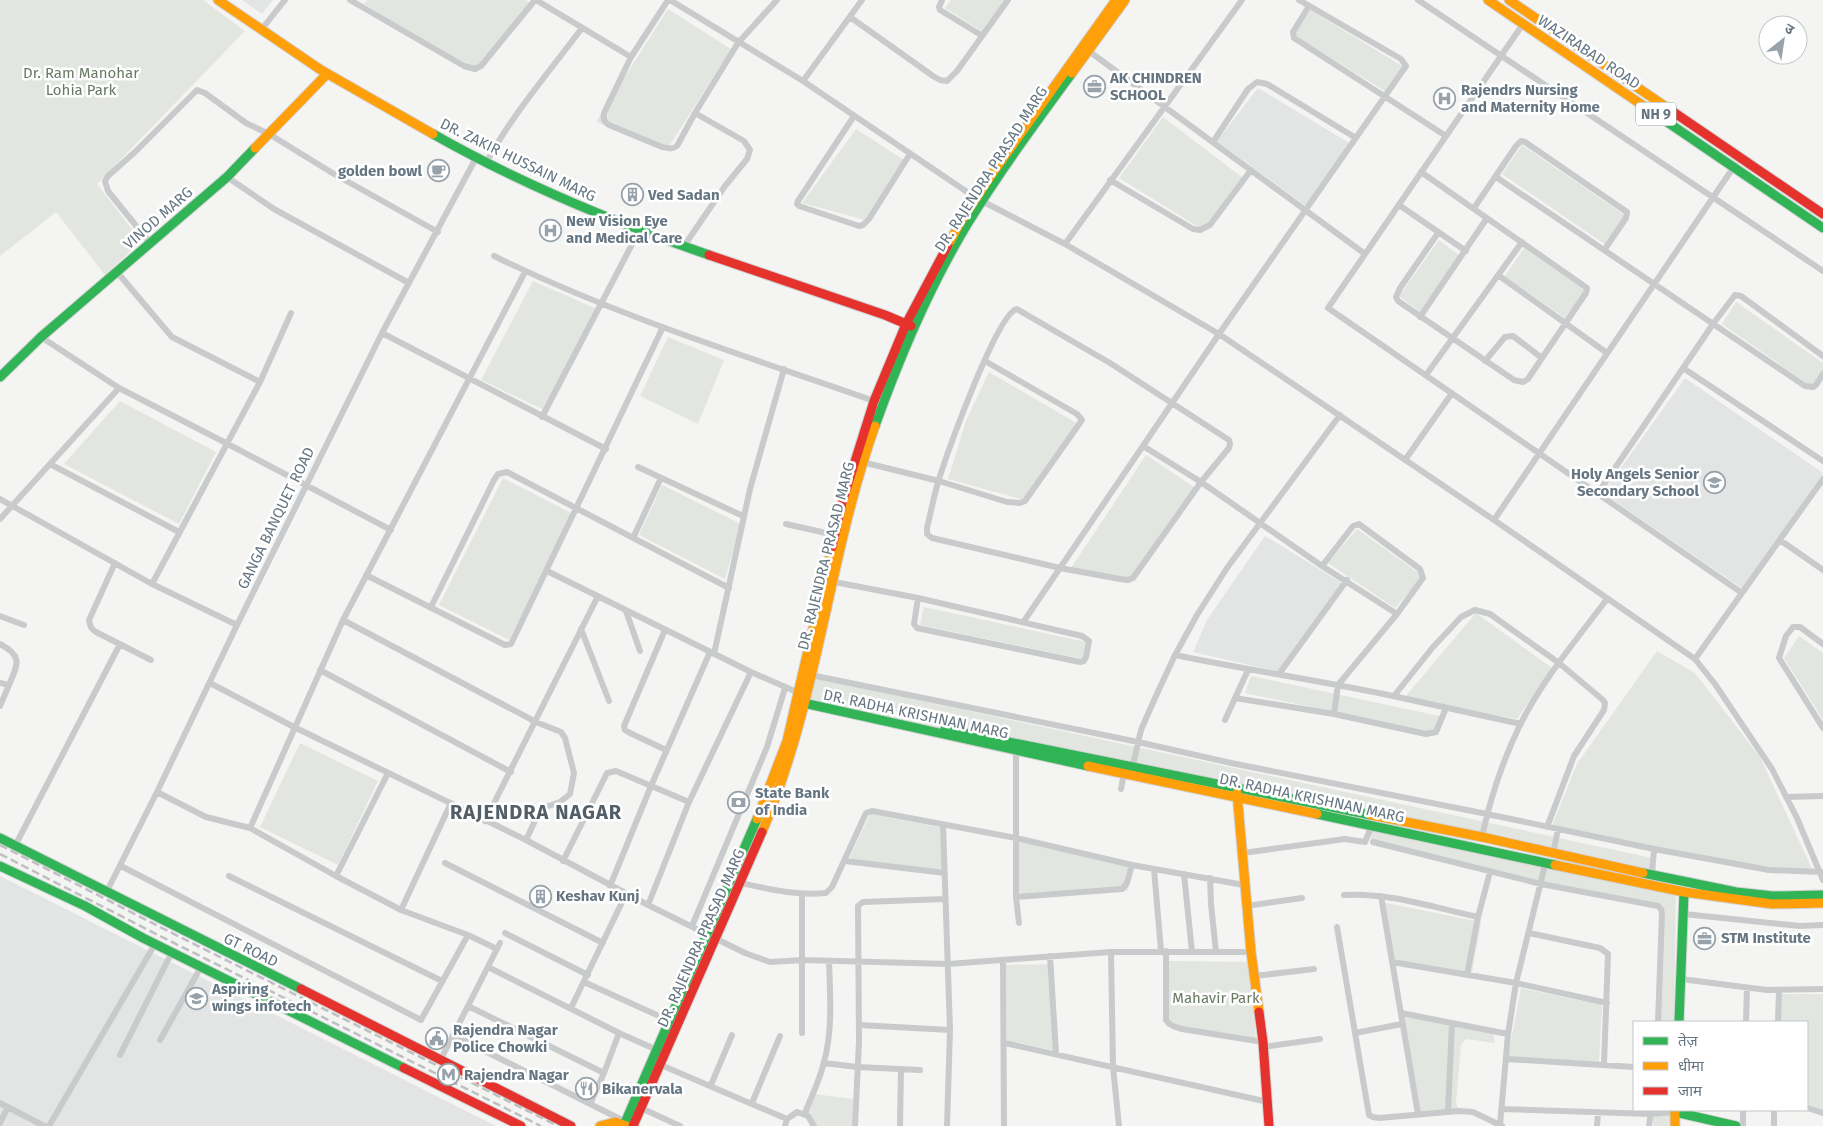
<svg xmlns="http://www.w3.org/2000/svg" width="1823" height="1126" viewBox="0 0 1823 1126" font-family="'Fira Sans','Noto Sans Devanagari',sans-serif">
<style>
.built{fill:#e3e4e4}
.green{fill:#e3e6e0}
.lines{fill:none;stroke-linecap:round;stroke-linejoin:round}
.fast-casing{stroke:#d1d2d3;stroke-width:11}
.slow-casing{stroke:#d1d2d3;stroke-width:11}
.jam-casing{stroke:#d1d2d3;stroke-width:11}
.street{stroke:#c9cacb;stroke-width:6}
.fast{stroke:#30b455;stroke-width:9}
.slow{stroke:#ff9f0a;stroke-width:9}
.jam{stroke:#e5322d;stroke-width:9}
.rail{stroke:#bec0c1;stroke-width:2.5;stroke-dasharray:8 4;stroke-linecap:butt}
.labels{text-anchor:middle;dominant-baseline:central;stroke-width:5;stroke-linejoin:round;paint-order:stroke}
.shield{fill:#fff;stroke:#939fa8;stroke-width:1}
.shield-label{font-size:14px;font-weight:bold;fill:#657682}
.street-label{font-size:15px;fill:#657682;stroke:#fff}
.park-label{font-size:15px;fill:#687a64;stroke:#fff}
.poi-label{font-size:15px;font-weight:bold;fill:#657682;stroke:#fff;text-anchor:start}
.district-label{font-size:20px;font-weight:bold;letter-spacing:1px;fill:#535f68;stroke:#fff}
</style>
<rect width="100%" height="100%" fill="#f4f4f3"/>
<!-- built -->
<path class="built" d="M242,0H273L262,14Z
M1258,88L1351,144L1306,206L1217,141Z
M1685,378L1823,473L1743,589L1603,493Z
M1265,536L1345,585L1280,672L1193,652L1207,620Z
M0,876L496,1126H0Z"/>
<!-- green -->
<path class="green" d="M0,0H203L245,31L97,184L141,241L105,275L56,212L0,256Z
M367,0H525L532,4L474,71L364,4Z
M951,0H1005L983,32L945,8Z
M668,9L731,49L668,148L596,122Z
M1310,10L1407,69L1388,93L1294,35Z
M1163,117L1243,178L1205,231L1119,178Z
M856,129L904,160L865,220L802,203Z
M1522,145L1626,216L1606,245L1502,174Z
M1439,240L1460,256L1420,312L1399,296Z
M1524,248L1587,292L1567,320L1505,276Z
M533,281L597,309L544,410L481,380Z
M1736,302L1823,363V371L1812,387L1722,324Z
M668,337L724,360L698,424L640,396Z
M989,372L1080,425L1024,500L948,479L966,421Z
M120,401L216,452L179,524L64,464Z
M1146,455L1197,489L1133,580L1071,568Z
M503,478L573,514L509,640L439,605Z
M662,485L741,524L725,579L639,535Z
M1357,529L1423,576L1395,608L1328,563Z
M924,607L1086,642L1083,659L920,625Z
M1476,613L1552,668L1517,719L1404,698Z
M1799,636L1823,653V720L1784,658Z
M1657,651L1695,673L1760,757L1813,871L1769,872L1551,828L1577,764Z
M1251,676L1444,717L1438,734L1245,693Z
M816,678L1652,858L1649,876L809,705Z
M300,743L378,781L338,865L260,827Z
M870,814L943,828L945,871L848,861Z
M1373,828L1676,893L1674,1022H1657L1662,909L1370,843Z
M1016,838L1132,865L1128,891L1016,897Z
M1381,902L1481,922L1471,979L1392,962Z
M1169,961L1252,962L1256,1043L1168,1025Z
M1052,964L1057,1051L1007,1040L1006,965Z
M1521,988L1602,1005L1599,1062L1508,1057Z
M1781,994H1823V1111L1807,1106V1022H1779Z
M1402,1016L1493,1033L1495,1043L1466,1039L1461,1045L1456,1103L1459,1110L1420,1114Z
M813,1094L855,1099L854,1126H814L803,1116Z
M1653,1110H1672V1126H1653Z"/>
<g class="lines">
<defs>
<path id="fast" d="M1648,109L1823,228
M433,134C521,184 613,222 709,255
M0,377L41,337L227,177L255,148
M875,426C900,356 929,287 968,223C1000,171 1036,122 1072,73
M799,702L1088,766
M945,729L1371,815
M1317,814L1555,865
M0,838L301,989
M0,866L85,906L143,938L404,1068
M1643,873L1736,892L1773,896L1823,895
M1679,1022L1684,892
M1675,1112L1736,1126
M624,1125L757,819"/>
<path id="slow" d="M218,0L321,70L433,134
M1488,0L1648,109
M1509,0L1669,109
M1072,73L1125,0
M255,148L327,74
M948,245L960,223L992,174L1116,0
M1088,766L1317,814
M1237,793L1251,952L1259,1012
M1371,815L1482,837L1643,873
M757,819L787,741L832,547
M762,832C818,702 828,558 875,426
M1555,865L1684,892L1772,904L1823,903
M1675,1110V1126
M600,1126L615,1122L626,1126"/>
<path id="jam" d="M1669,109L1823,214
M709,255L885,315L911,326
M832,547L842,503L874,401L906,324L948,245
M301,989L571,1126
M1259,1012L1263,1042L1269,1126
M404,1068L521,1126
M633,1126L762,832"/>
</defs>
<!-- fast casing -->
<use href="#fast" class="fast-casing"/>
<!-- slow casing -->
<use href="#slow" class="slow-casing"/>
<!-- jam casing -->
<use href="#jam" class="jam-casing"/>
<!-- street -->
<path class="street" d="M350,0L464,66L475,69L481,66L535,0
M536,0L631,57
M668,0L631,57L604,113C603,119 604,122 609,125L662,147C668,148 672,150 677,146L695,113L738,43L777,0
M670,0L803,81L976,198L1065,244L1219,334L1494,520L1695,659L1715,684L1772,769L1797,818L1823,880
M942,0L939,7L940,10L981,35
M1418,0L1823,271
M1309,6L1293,32L1294,38L1446,136
M850,17L933,76L940,80L947,81L957,71L1008,0
M1523,24L1328,308L1742,593
M261,30L285,0
M1086,49L1365,254
M803,81L862,0
M854,116L798,201L797,204L799,206L859,226L863,225L869,219L910,154
M1213,142L1248,89L1257,82L1267,84L1356,138
M486,163C512,115 549,72 582,28
M1421,172L1587,288L1586,293L1542,358L1528,379L1523,382L1514,380L1398,301L1396,297L1400,288L1438,233
M227,177L274,209L409,283
M1496,177L1805,386L1813,387L1816,385L1823,374
M1110,180L1193,229L1200,230L1210,225L1251,170
M1399,205L1466,251
M1474,208L1516,146L1521,141L1525,142L1627,212L1626,218L1605,249
M150,243L108,191L105,181L108,176L135,152L197,90L205,93L246,123L269,134L334,174L438,232
M1065,244L1242,0
M684,246L725,186L747,159L750,150L744,141L695,113
M494,256C616,316 746,356 874,401
M117,272L172,337L260,382
M1498,275L1607,353
M1017,309L1110,363L1229,440L1230,444L1229,448L1201,482L1133,578L1128,580L1120,579L1060,568L932,538L927,534V528C931,512 934,495 939,479C947,454 997,313 1017,309Z
M1420,317L1487,218
M382,333L606,449
M41,337L119,388L226,443L391,530
M1485,361L1505,337L1513,336L1542,358
M1683,368L1823,461
M1426,375L1522,242
M542,417L639,231
M1143,446L1201,482L1322,566L1397,614
M1405,460L1452,393
M858,461L939,481L1007,502L1020,503L1025,501L1082,420L1077,414L985,361
M50,464L179,532
M638,467L743,516
M1598,493L1713,324L1735,295L1741,296L1823,356
M0,499L152,584L237,625
M0,519L119,388
M1494,520L1735,165
M786,524L835,535
M633,538L661,478
M1780,540L1823,570
M115,563L89,620C90,626 91,629 96,632L151,660
M1322,566L1353,526L1359,524L1420,569L1423,578L1397,614L1338,685L1334,714
M547,571L751,672L799,693
M366,575L505,645L511,644L663,327
M829,581L918,598L1082,636L1089,641L1086,657L1084,661L1080,662L917,628L914,624L918,598
M152,584L260,382L291,313
M431,607L494,480L498,474L507,472L729,588
M626,611L640,651
M0,616L24,625
M343,620L536,722L561,732L565,738L574,773L570,794L560,802L543,808L539,812L526,840
M1024,621L1219,334L1406,66L1401,59L1299,0
M581,629L609,701
M665,630L624,726L625,730L630,733L666,750
M0,644C23,656 18,664 9,685L0,683
M1823,644L1800,627H1793L1786,636L1779,658L1823,728
M714,654L750,489L784,369
M1175,655C1248,670 1321,681 1393,696C1436,705 1478,715 1521,724
M1695,659L1823,479
M320,670L511,772
M1279,674L1347,580
M811,675L1138,742L1231,763L1487,814L1654,849L1769,870L1823,872
M210,683L294,727L526,840L648,905L745,953L770,962L803,960L948,964L1111,952H1251
M1394,696L1433,647L1450,629L1461,617L1475,610L1490,614L1559,663L1603,700L1605,703L1604,710L1574,756L1547,827
M1235,698L1334,714L1426,734L1436,732L1446,708
M0,706L9,685
M1225,720L1248,670
M1016,749V897L1019,923
M1132,769L1141,730L1155,698L1175,655L1197,615L1227,568L1340,415
M1121,789L1124,773
M157,792L206,817L250,828L336,876L401,910L468,935L497,949
M1786,797L1823,796
M485,821L598,596
M943,825L950,1030L947,1126
M250,828L343,620L525,272
M1482,837C1490,799 1503,760 1520,725C1543,679 1577,639 1607,599
M1373,842L1541,884L1658,906L1661,909L1662,914L1658,1022
M15,846L120,644
M1243,853L1345,839L1365,842L1372,825
M1553,854L1558,829
M563,861L607,773L616,771L689,802
M845,861L945,873
M445,863L603,943
M121,866L421,1020L468,935
M1154,869L1161,951
M1184,874L1192,952
M1652,874L1654,849
M229,876L442,981
M336,876L388,773
M1210,878L1211,904L1216,952
M741,883C769,889 797,896 826,893L832,887L866,813L872,811L1016,838L1132,865L1244,885
M610,886L651,786L710,652
M106,893L157,792L237,625L382,333L476,158
M1344,895C1388,892 1435,908 1478,917
M1381,896L1418,1114
M1016,897L1122,889L1127,883L1132,865
M648,905L689,802L751,672
M1246,906L1302,898
M401,910L451,803
M1684,914L1800,926L1823,925
M692,926L767,747L785,688
M1337,927L1369,1115L1373,1117L1379,1118L1459,1111L1473,1112L1502,1126
M505,933L588,975
M1529,933L1600,948L1608,954L1604,1065
M1166,951V1020C1170,1026 1175,1027 1182,1029L1263,1042
M1111,952L1113,1067L1119,1126
M1050,956L1056,1054
M1003,960L1004,1126
M1392,962L1516,983L1607,1003
M488,967L619,1033L657,1050
M1467,975L1478,917L1490,872
M1254,976L1314,969
M1681,979L1767,990L1823,989
M584,982L670,1021
M468,1006L604,1073L590,1104
M571,1008L626,894
M1401,1013L1508,1034
M1746,1022L1747,988
M1778,1022L1779,990
M859,1025L950,1030
M802,1033V894
M1355,1033L1402,1024
M453,1035L624,1121
M160,1040L201,967
M1005,1043L1268,1102
M1263,1047L1320,1039
M120,1055L172,952
M441,1059L500,943
M1507,1059L1634,1067
M824,1063L857,1067L920,1070
M661,1065L787,1119
M604,1073L619,1033
M711,1085L732,1035
M0,1103L44,1126
M752,1103L780,1036
M641,1108L680,1126
M1807,1108L1823,1113
M1501,1109L1650,1114L1675,1112
M1774,1110V1126
M1448,1111L1452,1023
M805,1113C811,1097 820,1080 824,1062C833,1030 830,994 829,961
M0,1123L8,1107
M1500,1125L1508,1034L1516,983L1546,861
M49,1126L155,944
M785,1126L787,1119L797,1112L808,1116L814,1126
M855,1126L859,1041L858,906L863,902L945,899
M900,1126L901,1069
M1597,1126L1598,1113
M1649,1126L1651,1110
M1743,1126V1110"/>
<!-- fast -->
<use href="#fast" class="fast"/>
<!-- slow -->
<use href="#slow" class="slow"/>
<!-- jam -->
<use href="#jam" class="jam"/>
<!-- rail -->
<path class="rail" d="M0,845L164,929L558,1126
M0,854L160,936L541,1126"/>
</g>
<!-- icons -->
<defs>
<symbol id="office-ring" viewBox="-11 -11 22 22"><circle r="9.5" fill="#fff" stroke="#97a2aa" stroke-width="1.5"/><path d="M-6-3h4V-5.5h4V-3h4V5H-6ZM-1-4.5V-3h2v-1.5ZM-6 0V1H6V0Z" fill="#97a2aa"/></symbol>
<symbol id="hospital-ring" viewBox="-11 -11 22 22"><circle r="9.5" fill="#fff" stroke="#97a2aa" stroke-width="1.5"/><path d="M-5-5h3v3.5h4V-5h3V5h-3V1.5h-4V5h-3Z" fill="#97a2aa"/></symbol>
<symbol id="cafe-ring" viewBox="-11 -11 22 22"><circle r="9.5" fill="#fff" stroke="#97a2aa" stroke-width="1.5"/><path d="M-5.5-4.5H6V0H3Q3 3.5 0 3.5H-2.5Q-5.5 3.5-5.5 0ZM3-3.2v2h1.7v-2ZM-6 4.5H4V6H-6Z" fill="#97a2aa"/></symbol>
<symbol id="building-ring" viewBox="-11 -11 22 22"><circle r="9.5" fill="#fff" stroke="#97a2aa" stroke-width="1.5"/><path d="M-4-6H4V6H1V3H-1V6H-4ZM-2.5-4.3h1.7v1.8h-1.7ZM.8-4.3h1.7v1.8H.8ZM-2.5-1h1.7V.8h-1.7ZM.8-1h1.7V.8H.8Z" fill="#97a2aa"/></symbol>
<symbol id="school-ring" viewBox="-11 -11 22 22"><circle r="9.5" fill="#fff" stroke="#97a2aa" stroke-width="1.5"/><path d="M0-5L7-2L0 1L-7-2ZM-4 1L0 2.5L4 1V4Q0 6-4 4Z" fill="#97a2aa"/></symbol>
<symbol id="bank-ring" viewBox="-11 -11 22 22"><circle r="9.5" fill="#fff" stroke="#97a2aa" stroke-width="1.5"/><path d="M-6-4H6V4H-6ZM0-2.3a2.3 2.3 0 1 0 0 4.6a2.3 2.3 0 1 0 0-4.6Z" fill="#97a2aa"/></symbol>
<symbol id="university-ring" viewBox="-11 -11 22 22"><circle r="9.5" fill="#fff" stroke="#97a2aa" stroke-width="1.5"/><path d="M0-5L7-2L0 1L-7-2ZM-4 1L0 2.5L4 1V4Q0 6-4 4Z" fill="#97a2aa"/></symbol>
<symbol id="civic-ring" viewBox="-11 -11 22 22"><circle r="9.5" fill="#fff" stroke="#97a2aa" stroke-width="1.5"/><path d="M-.6-6.5H3V-4.5H.6V-3L4-1V1h2V6H-6V1h2V-1L-.6-3ZM-1.2 2.5V6h2.4V2.5Z" fill="#97a2aa"/></symbol>
<symbol id="metro-ring" viewBox="-11 -11 22 22"><circle r="9.5" fill="#fff" stroke="#97a2aa" stroke-width="1.5"/><path d="M-5.5 5V-5H-3L0 0L3-5H5.5V5H3V-.5L0 4L-3-.5V5Z" fill="#97a2aa"/></symbol>
<symbol id="restaurant-ring" viewBox="-11 -11 22 22"><circle r="9.5" fill="#fff" stroke="#97a2aa" stroke-width="1.5"/><path d="M-5-6h1v4h1v-4h1v4h1v-4h1v5L-1.5 .5V6h-2V.5L-5-1ZM5-6V6H3V1.5H1.5Q1.5-4 5-6Z" fill="#97a2aa"/></symbol>
</defs>
<g fill-rule="evenodd">
<use href="#office-ring" x="1082" y="74" width="25" height="25"/>
<use href="#hospital-ring" x="1432" y="86" width="25" height="25"/>
<use href="#cafe-ring" x="426" y="158" width="25" height="25"/>
<use href="#building-ring" x="620" y="182" width="25" height="25"/>
<use href="#hospital-ring" x="538" y="218" width="25" height="25"/>
<use href="#school-ring" x="1702" y="470" width="25" height="25"/>
<use href="#bank-ring" x="726" y="790" width="25" height="25"/>
<use href="#building-ring" x="528" y="884" width="25" height="25"/>
<use href="#office-ring" x="1692" y="926" width="25" height="25"/>
<use href="#university-ring" x="184" y="986" width="25" height="25"/>
<use href="#civic-ring" x="424" y="1026" width="25" height="25"/>
<use href="#metro-ring" x="436" y="1062" width="25" height="25"/>
<use href="#restaurant-ring" x="574" y="1076" width="25" height="25"/>
</g>
<g class="labels">
<!-- shield labels -->
<rect class="shield" x="1636" y="102.5" width="40" height="23" rx="4"/>
<g class="shield-label">
<text x="1656" y="114">NH 9</text>
</g>
<!-- street labels -->
<g class="street-label">
<text transform="translate(1589 52) rotate(34)">WAZIRABAD ROAD</text>
<text transform="translate(518 160) rotate(26)">DR. ZAKIR HUSSAIN MARG</text>
<text transform="translate(991 169) rotate(-57)">DR. RAJENDRA PRASAD MARG</text>
<text transform="translate(158 218) rotate(-41)">VINOD MARG</text>
<text transform="translate(276 518) rotate(-64)">GANGA BANQUET ROAD</text>
<text transform="translate(826 556) rotate(-76)">DR. RAJENDRA PRASAD MARG</text>
<text transform="translate(916 714) rotate(12)">DR. RADHA KRISHNAN MARG</text>
<text transform="translate(1312 798) rotate(12)">DR. RADHA KRISHNAN MARG</text>
<text transform="translate(701 938) rotate(-66)">DR. RAJENDRA PRASAD MARG</text>
<text transform="translate(251 950) rotate(26)">GT ROAD</text>
</g>
<!-- park labels -->
<g class="park-label">
<text x="81" y="73">Dr. Ram Manohar<tspan x="81" dy="17">Lohia Park</tspan></text>
<text x="1216" y="998">Mahavir Park</text>
</g>
<!-- poi labels -->
<g class="poi-label">
<text x="1110" y="78">AK CHINDREN<tspan x="1110" dy="17">SCHOOL</tspan></text>
<text x="1461" y="90">Rajendrs Nursing<tspan x="1461" dy="17">and Maternity Home</tspan></text>
<text x="422" y="171" text-anchor="end">golden bowl</text>
<text x="648" y="195">Ved Sadan</text>
<text x="566" y="221">New Vision Eye<tspan x="566" dy="17">and Medical Care</tspan></text>
<text x="1699" y="474" text-anchor="end">Holy Angels Senior<tspan x="1699" dy="17">Secondary School</tspan></text>
<text x="755" y="793">State Bank<tspan x="755" dy="17">of India</tspan></text>
<text x="556" y="896">Keshav Kunj</text>
<text x="1721" y="938">STM Institute</text>
<text x="212" y="989">Aspiring<tspan x="212" dy="17">wings infotech</tspan></text>
<text x="453" y="1030">Rajendra Nagar<tspan x="453" dy="17">Police Chowki</tspan></text>
<text x="464" y="1075">Rajendra Nagar</text>
<text x="602" y="1089">Bikanervala</text>
</g>
<!-- district labels -->
<g class="district-label">
<text x="536" y="812">RAJENDRA NAGAR</text>
</g>
</g>
<!-- legend -->
<rect x="1633" y="1021" width="175" height="90" fill="#ffffff" stroke="#c1c8cd"/>
<rect x="1643" y="1037" width="25" height="8" fill="#30b455" stroke="#c1c8cd"/>
<text x="1678" y="1046" font-size="15" fill="#657682">तेज़</text>
<rect x="1643" y="1062" width="25" height="8" fill="#ff9f0a" stroke="#c1c8cd"/>
<text x="1678" y="1071" font-size="15" fill="#657682">धीमा</text>
<rect x="1643" y="1087" width="25" height="8" fill="#e5322d" stroke="#c1c8cd"/>
<text x="1678" y="1096" font-size="15" fill="#657682">जाम</text>
<!-- north arrow -->
<g transform="translate(1783 40) rotate(30)"><circle r="24" fill="#ffffff" stroke="#c1c8cd"/>
<path d="M0-4L9 19L0 12L-9 19Z" fill="#97a2aa"/>
<text y="-8" font-size="14" font-weight="bold" text-anchor="middle" fill="#657682">उ</text>
</g>
</svg>
